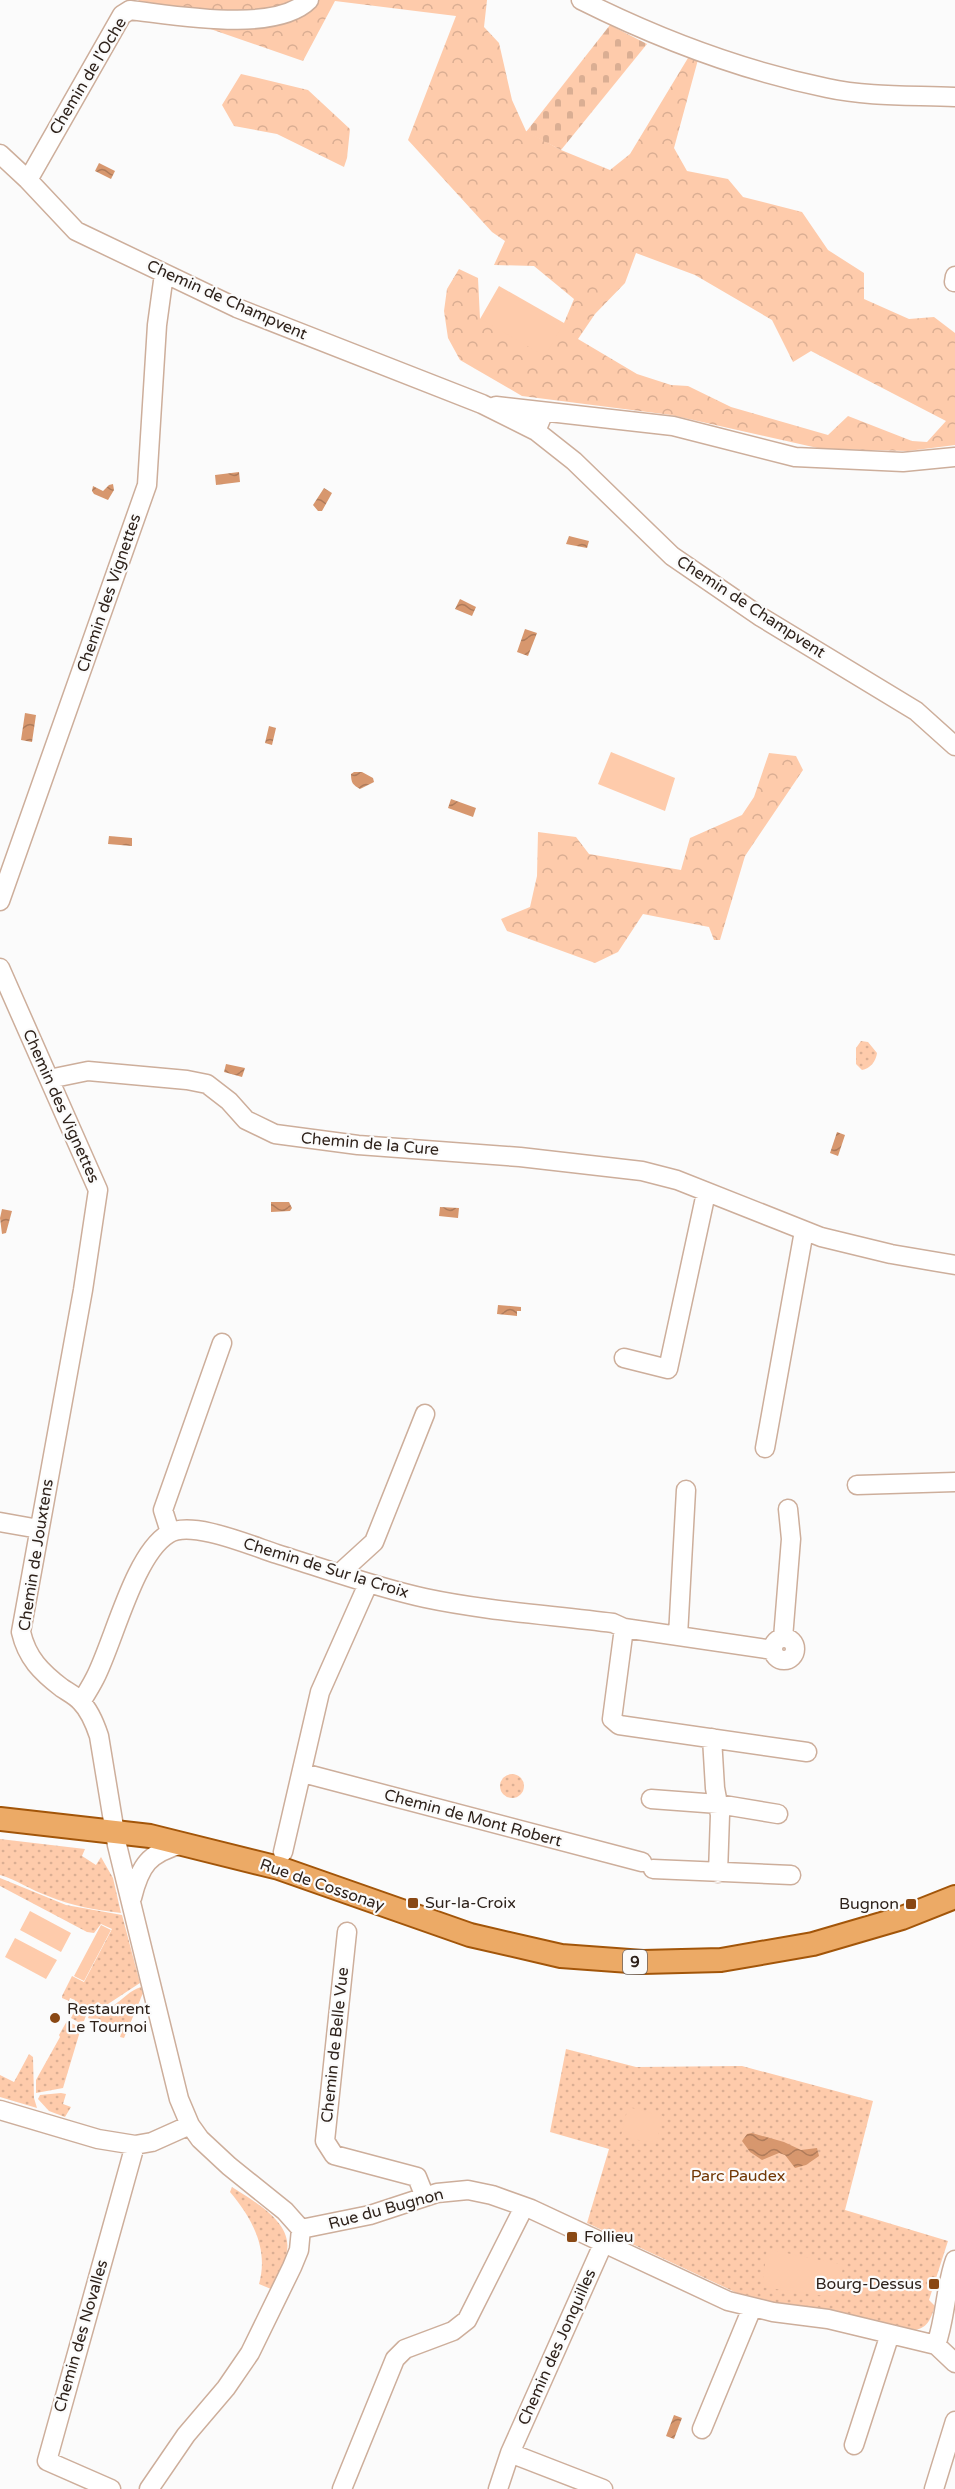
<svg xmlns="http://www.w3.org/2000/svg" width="955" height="2489" viewBox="0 0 955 2489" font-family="'Varela Round',sans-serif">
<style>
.grass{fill:url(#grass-dots)}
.forest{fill:url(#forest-crowns);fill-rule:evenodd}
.cemetery{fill:url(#cemetery-stones)}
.garden{fill:#fecbab}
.water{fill:url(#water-waves)}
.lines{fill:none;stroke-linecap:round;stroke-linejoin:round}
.minor-casing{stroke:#cdae9b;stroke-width:21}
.major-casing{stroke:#a25509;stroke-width:26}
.minor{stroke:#fff;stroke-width:18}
.major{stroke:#ecaa66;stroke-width:22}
.poi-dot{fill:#894814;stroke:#fbfbfb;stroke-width:2}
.labels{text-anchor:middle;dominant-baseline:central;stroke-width:4.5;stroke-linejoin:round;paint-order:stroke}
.shield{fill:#fbfbfb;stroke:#6c635e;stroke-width:1.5}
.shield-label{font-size:15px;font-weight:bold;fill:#2e221b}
.street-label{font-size:16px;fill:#2e221b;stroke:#fbfbfb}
.poi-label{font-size:16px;fill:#2e221b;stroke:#fbfbfb;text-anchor:start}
.park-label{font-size:16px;fill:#703603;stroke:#fbfbfb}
</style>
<defs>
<pattern id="grass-dots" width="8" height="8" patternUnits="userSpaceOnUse" patternTransform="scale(1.5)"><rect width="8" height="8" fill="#fecbab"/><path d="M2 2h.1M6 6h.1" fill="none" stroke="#daae93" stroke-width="1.8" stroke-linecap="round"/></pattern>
<pattern id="forest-crowns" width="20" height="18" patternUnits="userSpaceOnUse" patternTransform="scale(1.5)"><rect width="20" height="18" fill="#fecbab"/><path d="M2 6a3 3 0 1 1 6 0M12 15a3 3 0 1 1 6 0" fill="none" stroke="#daae93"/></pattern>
<pattern id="cemetery-stones" width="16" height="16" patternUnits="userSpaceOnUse" patternTransform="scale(1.5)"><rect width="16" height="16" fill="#fecbab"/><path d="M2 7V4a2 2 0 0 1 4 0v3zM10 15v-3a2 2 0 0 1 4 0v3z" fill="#daae93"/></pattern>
<pattern id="water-waves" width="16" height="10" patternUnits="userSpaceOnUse" patternTransform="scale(1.5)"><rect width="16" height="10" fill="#d7976e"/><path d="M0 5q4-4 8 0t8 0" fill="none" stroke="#af7b5a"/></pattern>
</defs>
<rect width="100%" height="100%" fill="#fbfbfb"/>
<!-- grass -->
<path class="grass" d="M861,1041L868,1042L877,1053C876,1061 870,1069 862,1070L856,1064V1048Z
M500 1786a12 12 0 1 1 24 0a12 12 0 1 1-24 0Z
M0,1839L85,1849L82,1856L96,1865L101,1857L113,1878L121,1913C96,1910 72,1906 48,1896C31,1890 17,1880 0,1875Z
M0,1878L66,1905L122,1915L140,1983L108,2004L88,2010L84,2021L78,2022L71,2018L76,2008L75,2000L70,1998L69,2001L62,1998V1996L72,1976L84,1982L112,1929L101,1924L94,1933L87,1932L0,1886Z
M141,1987L143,1993L124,2038L120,2037L122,2031L120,2028L88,2018C93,2007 103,2011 113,2006C122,2000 130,1990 141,1987Z
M67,2021L81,2028L63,2088L36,2093V2080L60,2037L59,2035Z
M566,2049L636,2067L742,2066L873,2101L845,2210L948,2241L929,2300L935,2306C931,2318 928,2329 913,2330L851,2315L784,2306L739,2294L587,2223L609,2149L550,2132Z
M29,2054L33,2057L34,2098L37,2108L0,2097V2075L14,2082Z
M61,2093L66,2094L63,2104L71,2107L65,2117L49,2111L38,2099L40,2095Z
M232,2187C253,2201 292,2221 287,2251C285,2264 277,2277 271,2289L259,2284C269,2249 252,2218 230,2192Z"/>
<!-- forest -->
<path class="forest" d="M138,0H487L484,27L499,43L512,100L526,131L561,150L610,170L630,154L691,53L699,56L674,148L687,171L728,179L743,197L802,212L828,250L864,273V299L909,319L934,317L955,333V445L908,451L822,449L671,415L522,396L460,360L448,338L444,311L447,289L459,269L478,278L480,319L564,323L574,299L534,266L494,265L505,241L492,232L408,140L456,16L335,1L303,61L144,6ZM636,253L695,275L772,320L793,362L811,351L946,421L927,442L912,441L848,416L828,435L731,407L688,386L671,385L637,374L578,339L595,314L625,283Z
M241,74L308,90L350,129L347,158L344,167L277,134L234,126L222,105Z
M769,753L796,756L803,770L745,856L720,940H714L709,927L643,914L618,952L595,963L507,931L501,919L530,907L537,876L538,832L576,837L589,854L681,870L690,838L742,815L754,797Z"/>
<!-- cemetery -->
<path class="cemetery" d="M610,25L647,44L561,150L526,132Z"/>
<!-- garden -->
<path class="garden" d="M499,286L564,323L545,356L480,319Z
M611,752L675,778L665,811L598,784Z
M30,1911L71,1933L61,1952L20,1930Z
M101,1925L111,1930L84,1981L74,1976Z
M15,1938L57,1960L46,1979L5,1957Z
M628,2107L663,2116L656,2144L621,2136Z
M767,2249L843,2265L839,2298L762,2287Z"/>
<!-- water -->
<path class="water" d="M99,163L115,171L111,179L95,171Z
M239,472L240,482L216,485L215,475Z
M113,484L114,490L108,500L94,494L92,491L93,486L103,491L109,485Z
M324,488L332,493L322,511H318L313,505Z
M569,536L589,541L587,548L566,544Z
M460,599L476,607L472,616L455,609Z
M525,629L537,633L528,656L517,652Z
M25,713L36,715L32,742L21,740Z
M269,726L276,728L272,745L265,743Z
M354,772H362L373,778L374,782L360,789C353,785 351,783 351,774Z
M451,799L476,808L473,817L448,808Z
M109,836L132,838V846L108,844Z
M226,1064L245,1068L242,1077L224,1072Z
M837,1132L845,1135L838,1156L830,1153Z
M271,1202H289L292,1208L290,1211L271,1212Z
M440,1207L459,1208L458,1218L439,1216Z
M2,1209L12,1211L6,1233L2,1234L0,1218Z
M498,1305L521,1307V1311H517V1316L497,1314Z
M752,2133L784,2142L801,2150L817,2148L819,2156L806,2165L795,2168L785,2155L779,2153L762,2160L750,2152L742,2141L747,2134Z
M674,2415L682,2418L674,2439L666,2436Z"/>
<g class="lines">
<defs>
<path id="minor" d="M581,0C659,39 740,70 827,88C868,97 913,95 955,97
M0,154L28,180L76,231L237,308L482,404L536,431
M28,180L122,15L130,10C175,15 275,34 309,0
M954,282L955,276
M496,406L673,426L795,457L903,462L955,457
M544,412L536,431L574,461L672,556L761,617L916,711L955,746
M0,901L147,485L157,325L164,274
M0,968L98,1190L83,1290L21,1632C27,1658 41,1672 62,1688C68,1692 76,1696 81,1702C90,1711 95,1724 99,1736L117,1845L179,2099L190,2125L200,2139L229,2166L285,2211L301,2229
M49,1079L88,1071L187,1080L207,1084L229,1101L246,1120L275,1134L358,1145L520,1157L642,1171L677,1180L821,1237L891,1254L955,1265
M624,1358L668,1369L706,1193
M765,1448L804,1231
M857,1485L955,1482
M0,1522L39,1529
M170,1532L163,1510L222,1343
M340,1573L374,1542L425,1414
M624,1628L612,1719L619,1725L807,1752
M678,1636L686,1490
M783,1638L791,1539L788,1509
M773 1649a11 11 0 1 1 22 0a11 11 0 1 1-22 0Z
M81,1702C86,1694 91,1686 95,1678C114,1641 134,1555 168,1534C190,1519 252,1546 277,1554C326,1569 374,1587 425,1598C486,1611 551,1615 613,1623L624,1628L773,1650
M712,1738L715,1788L720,1815L718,1873
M303,1773L642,1862
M651,1799L718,1804L778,1814
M283,1852L320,1692L368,1584
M653,1869L791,1875
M132,1898C140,1865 149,1853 182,1844
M347,1932L325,2141L334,2155L417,2177L425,2197
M0,2110L98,2139L135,2145L152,2142L190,2125
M301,2229L370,2215L437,2193L468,2190L492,2195L531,2209L728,2301L773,2312L828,2319L936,2345
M936,2345C946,2317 945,2288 955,2260
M936,2345L955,2363
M702,2429L752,2308
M854,2445L890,2334
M510,2453L603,2489
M111,2489L47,2461L135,2145
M149,2489L186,2435L226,2388L250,2353L292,2267L299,2250L301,2229
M342,2489L395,2359L405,2349L453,2331L467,2320L524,2207
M498,2489L510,2453L604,2242
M934,2489L955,2421"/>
<path id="major" d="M0,1819L150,1836L279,1868L470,1935L561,1956L643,1962L721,1960L813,1944L902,1918L955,1897"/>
</defs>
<!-- minor casing -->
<use href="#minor" class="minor-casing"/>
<!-- major casing -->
<use href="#major" class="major-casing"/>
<!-- minor -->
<use href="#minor" class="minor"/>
<!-- major -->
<use href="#major" class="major"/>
</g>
<!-- markers -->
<g class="poi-dot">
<rect x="407" y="1897" width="12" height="12" rx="3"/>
<rect x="905" y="1898" width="12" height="12" rx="3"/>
<circle cx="55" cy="2018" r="6"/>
<rect x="566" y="2231" width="12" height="12" rx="3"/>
<rect x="928" y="2278" width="12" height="12" rx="3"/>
</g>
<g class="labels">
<!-- shield labels -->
<rect class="shield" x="623" y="1950" width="24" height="24" rx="4.5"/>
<g class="shield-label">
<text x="635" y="1962">9</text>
</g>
<!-- street labels -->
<g class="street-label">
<text transform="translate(88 76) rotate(-59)">Chemin de l'Oche</text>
<text transform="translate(227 300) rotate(24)">Chemin de Champvent</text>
<text transform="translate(109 593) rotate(-71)">Chemin des Vignettes</text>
<text transform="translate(751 607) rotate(33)">Chemin de Champvent</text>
<text transform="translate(61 1106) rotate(66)">Chemin des Vignettes</text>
<text transform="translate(370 1144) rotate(5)">Chemin de la Cure</text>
<text transform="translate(36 1555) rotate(-81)">Chemin de Jouxtens</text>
<text transform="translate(326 1568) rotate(17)">Chemin de Sur la Croix</text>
<text transform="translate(473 1818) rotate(15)">Chemin de Mont Robert</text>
<text transform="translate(322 1885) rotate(19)">Rue de Cossonay</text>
<text transform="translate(335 2045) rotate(-84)">Chemin de Belle Vue</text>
<text transform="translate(386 2209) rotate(-15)">Rue du Bugnon</text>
<text transform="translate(81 2336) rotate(-74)">Chemin des Novalles</text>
<text transform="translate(557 2347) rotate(-66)">Chemin des Jonquilles</text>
</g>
<!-- poi labels -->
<g class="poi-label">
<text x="425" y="1903">Sur-la-Croix</text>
<text x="899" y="1904" text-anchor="end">Bugnon</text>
<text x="67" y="2009">Restaurent<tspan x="67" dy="18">Le Tournoi</tspan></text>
<text x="584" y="2237">Follieu</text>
<text x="922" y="2284" text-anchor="end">Bourg-Dessus</text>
</g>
<!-- park labels -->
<g class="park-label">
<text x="738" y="2176">Parc Paudex</text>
</g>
</g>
</svg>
